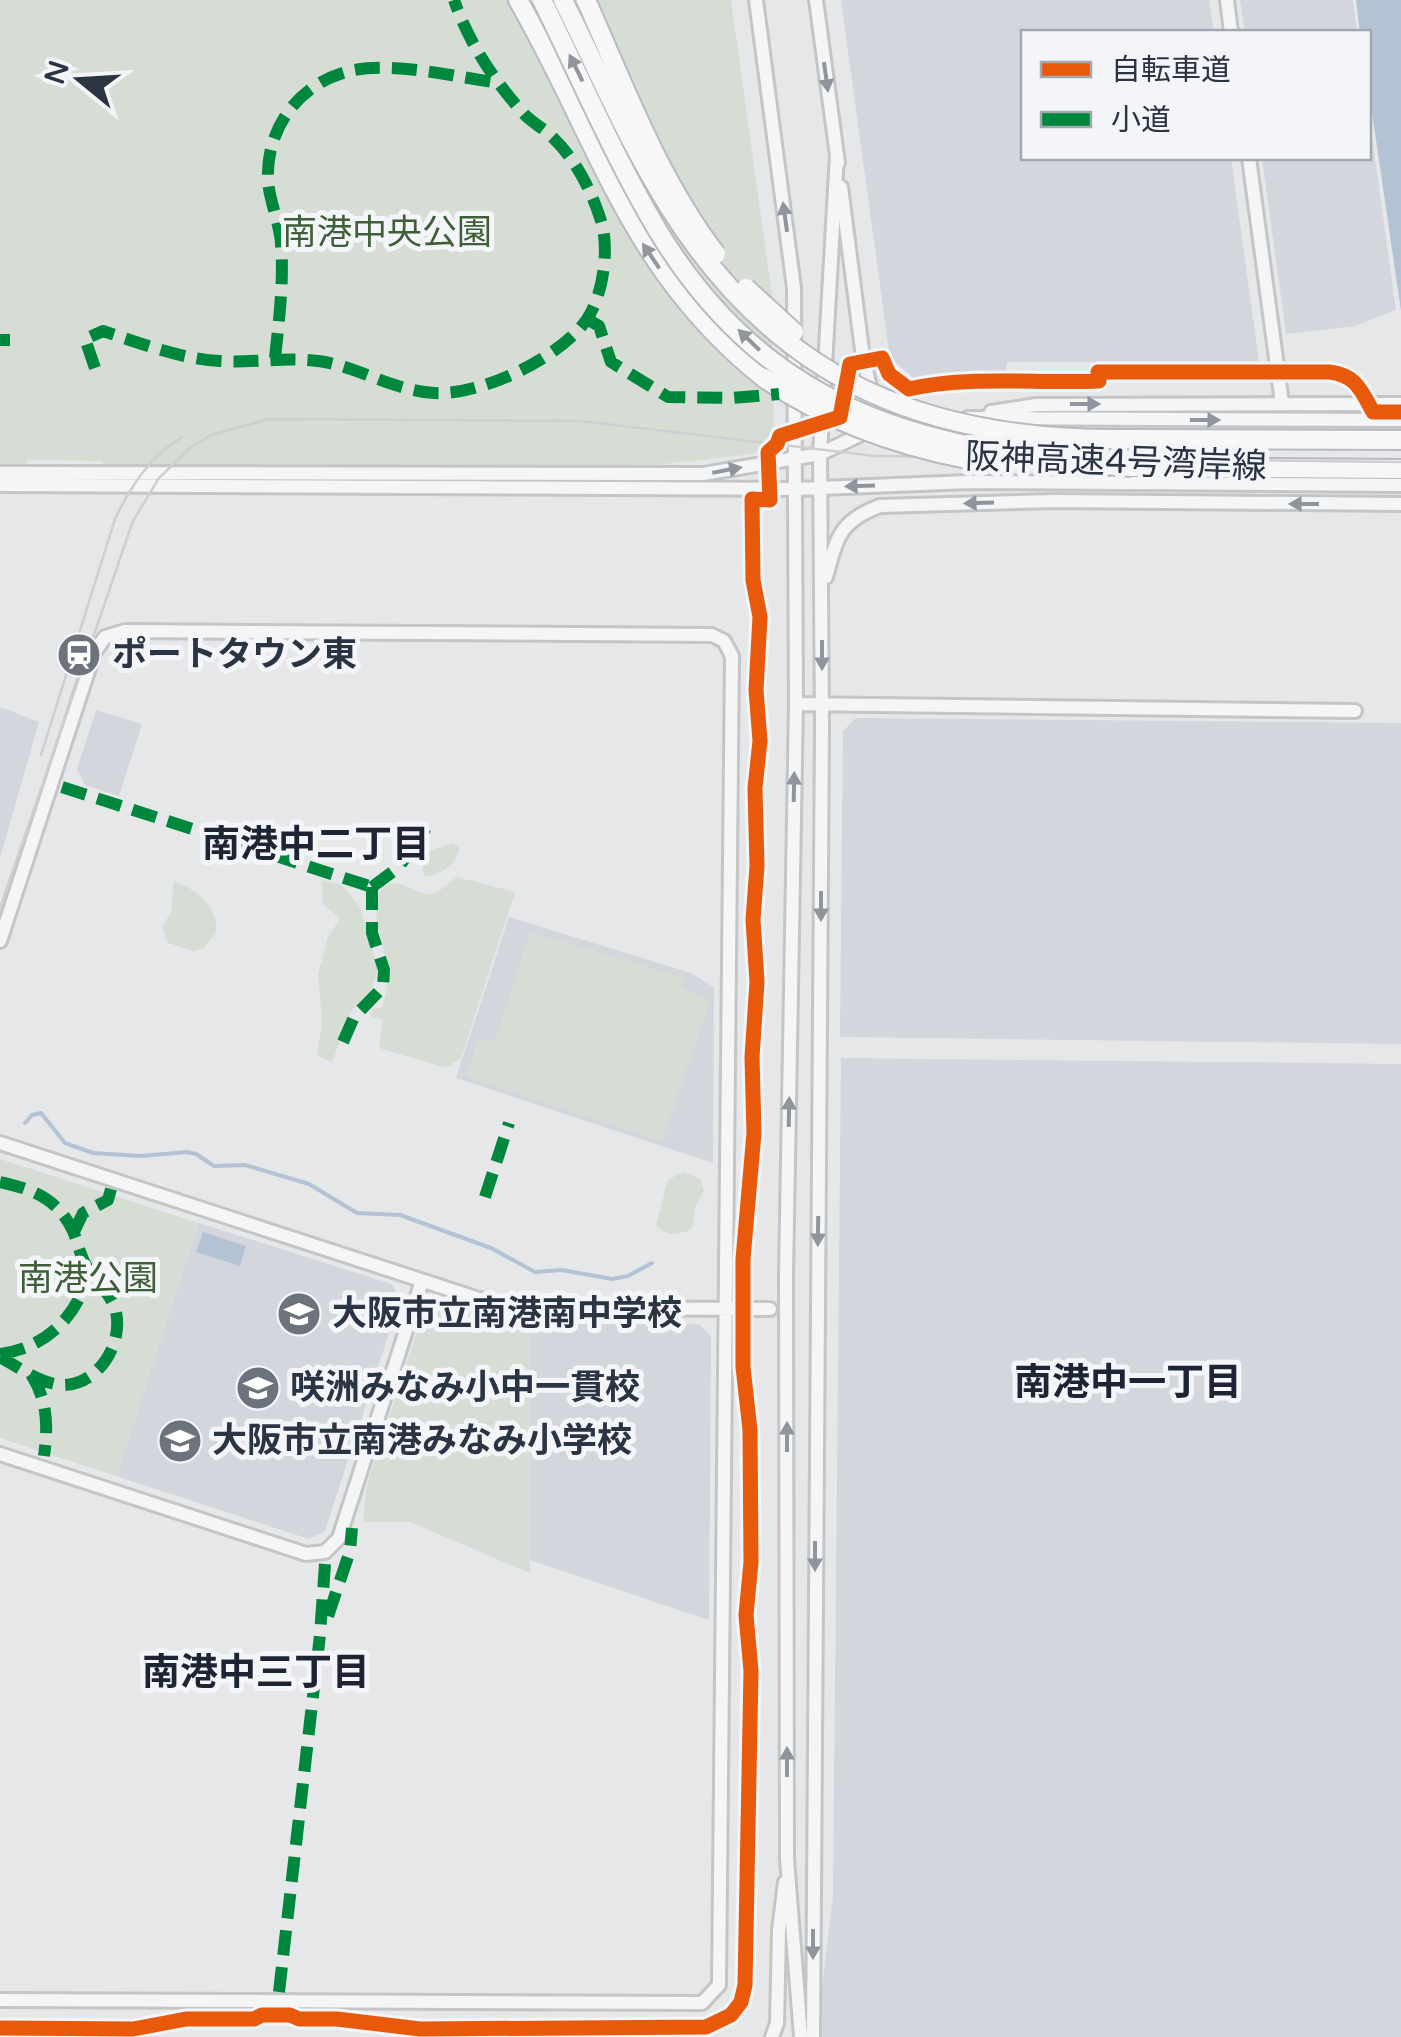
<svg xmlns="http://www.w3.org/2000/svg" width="1401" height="2037" viewBox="0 0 1401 2037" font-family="'Varela Round','Noto Sans JP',sans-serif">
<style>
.built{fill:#d3d6dc}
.green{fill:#d6ddd5}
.water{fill:#b4c3d3}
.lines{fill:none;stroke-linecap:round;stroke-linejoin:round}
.stream{stroke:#b4c3d3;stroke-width:4}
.minor-casing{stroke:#c3c5c7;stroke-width:18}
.highway-casing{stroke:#b7babe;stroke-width:22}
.minor{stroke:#f4f5f6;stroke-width:12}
.highway{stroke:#f7f7f8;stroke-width:18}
.tram{stroke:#cecfd1;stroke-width:2.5}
.highway-bridge-casing{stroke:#b7babe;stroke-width:22;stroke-linecap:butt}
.highway-bridge{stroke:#f7f7f8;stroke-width:18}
.quiet{stroke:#00873e;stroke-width:12;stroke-dasharray:25 12;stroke-linecap:butt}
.cycleway-casing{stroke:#f3f5f8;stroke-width:21}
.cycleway{stroke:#e8590c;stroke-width:15}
.oneway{fill:#91969e}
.oneway2{fill:#90949c}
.labels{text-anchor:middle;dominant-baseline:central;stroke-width:10;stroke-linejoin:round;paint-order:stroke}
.park-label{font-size:35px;fill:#405f39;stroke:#f3f5f8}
.street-label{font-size:35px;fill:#2b3443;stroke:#f3f5f8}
.poi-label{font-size:35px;font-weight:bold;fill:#2b3443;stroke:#f3f5f8;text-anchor:start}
.neighbourhood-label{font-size:38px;font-weight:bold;fill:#1d2534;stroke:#f3f5f8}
</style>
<rect width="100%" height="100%" fill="#e5e7e9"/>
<!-- built -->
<path class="built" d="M841,0H1209L1214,32H1024V158H1231L1259,362H1007L1004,379H915L890,358Z
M1240,0H1353L1357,32H1245Z
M1369,115L1396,310L1355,326L1286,334L1262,158H1368Z
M0,707L39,722L0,858Z
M96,710L142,724L119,796L85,785L77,769Z
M856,718L1401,723V1044L840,1037L843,731Z
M509,917L691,973L714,987L713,1163L456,1078Z
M841,1058L1401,1064V2037H816L833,1896Z
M199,1223L392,1284L400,1299L325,1531L309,1539L116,1476Z
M529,1322L699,1324L711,1337L709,1620L530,1560Z"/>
<!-- green -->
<path class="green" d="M0,0H731L772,296L774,444L753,454L646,466L104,465L102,461L28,460L26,465L0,464Z
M452,843L459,847C458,864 440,876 424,876L422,869L429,851Z
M457,877L515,892L461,1058L446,1068L379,1048L383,1020L371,1016L372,1009L381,1008C386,996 389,983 388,970C387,950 363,902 386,886C400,876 416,896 431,894C440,892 449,883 457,877Z
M322,880L342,885L360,907L378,968L371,990L352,1010L332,1062L317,1056L322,1024L318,974L328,937L340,919L323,904Z
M174,881C196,889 219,906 216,933L204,948L193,951L168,943L162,927L171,912Z
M530,932L685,978L682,988L710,1000L662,1141L466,1076L479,1038L495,1042Z
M0,1159L199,1223L116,1476L0,1438Z
M683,1172L700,1179L704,1190L695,1207L692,1228C682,1236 664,1236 656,1225L668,1180Z
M439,1302L473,1312L529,1322L530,1573L410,1522H363L367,1485L424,1310Z"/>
<!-- water -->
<path class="water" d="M1356,0H1401V311L1369,92L1368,32H1360Z
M203,1232L246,1246L240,1266L196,1252Z"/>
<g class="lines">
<!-- stream -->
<path class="stream" d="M25,1123L32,1115L41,1113L65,1143L93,1153L141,1156L187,1152L196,1154L214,1166L245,1165L309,1184L357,1213L400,1215L491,1248L535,1272L562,1270L612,1279L628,1276L652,1263"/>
<defs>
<path id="minor" d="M756,0L794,288L796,704L786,1276L787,1859L801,2037
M816,0L838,163
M1227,0L1231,32
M1249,158L1282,403
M841,187L862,350L870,388L885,406L908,417
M991,412L1036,405L1401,404
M968,418L1401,420
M0,473L703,474L820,454L870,430
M0,485L796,489L969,482L1401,485
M826,577C837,538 839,521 880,506L1054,501L1401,504
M796,704L1355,711
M0,941L94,653L105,637L125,631L712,635L724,641L732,656L719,1985L702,2003L0,2000
M0,1143L479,1299L533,1308L770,1309
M0,1454L306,1554L325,1552L339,1538L422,1281
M772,2037L777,2023L779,1930L785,1882
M813,2037L822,726L820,454L837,154"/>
<path id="highway" d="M518,0C599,141 630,272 764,378
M1130,439L1401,440
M1132,467L1401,469"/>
</defs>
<!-- minor casing -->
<use href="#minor" class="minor-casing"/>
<!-- highway casing -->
<use href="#highway" class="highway-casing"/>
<!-- minor -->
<use href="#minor" class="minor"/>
<!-- highway -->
<use href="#highway" class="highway"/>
<!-- tram -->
<path class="tram" d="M41,755L115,519C131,486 150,456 182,437
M0,908L133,521L159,478L190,448L211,435L269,419L581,421L875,456L1401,462"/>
<defs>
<path id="highway-bridge" d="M542,0C580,77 614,157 658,231C771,417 930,451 1132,467
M563,0C598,70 629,144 671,210C781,384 931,442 1130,439
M586,0C625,87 658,178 716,254
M746,288L794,332
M764,378C825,420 895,445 967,459"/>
</defs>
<!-- highway-bridge casing -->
<use href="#highway-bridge" class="highway-bridge-casing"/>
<!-- highway-bridge -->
<use href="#highway-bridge" class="highway-bridge"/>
<!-- quiet -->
<path class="quiet" d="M587,319L599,326L611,362L668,397L732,398L779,394
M0,340H10
M275,358C279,320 284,281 281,243C279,222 270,202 268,182C265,128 300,81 354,70C395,62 457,77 499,83
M95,368L85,339L103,331C140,343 180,359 220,361C253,363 285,357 318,361C358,366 390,390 434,393C480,396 561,358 587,319C603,295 609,252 602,224C592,191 575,157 549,134C541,127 532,122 525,115C494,81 469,43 454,0
M62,787L372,887
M372,887L399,867L426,828
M343,1042L354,1017L383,987L384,970L372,933V887
M0,1182C33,1189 58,1199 73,1231C78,1243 80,1256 87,1267C96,1283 112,1294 116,1312C123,1344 99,1384 64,1385C42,1385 18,1367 0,1357
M485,1197L509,1123
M74,1232L83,1213L108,1200L111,1189
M0,1354C46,1348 78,1316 89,1272
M31,1374C48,1401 48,1426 44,1456
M328,1616L350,1551L352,1528
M279,1992L320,1635L325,1564"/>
<defs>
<path id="cycleway" d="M0,2028L133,2029L186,2019H254L262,2015H290L299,2019H337L420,2029L706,2027L731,2015L741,2002L745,1985L751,1671L746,1615L751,1562L750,1430L743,1367V1259L754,1133L752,1057L757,982L753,920L757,866L755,788L760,741L756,690L760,617L753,580L752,499L770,500L768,452L777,444L780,436L840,417L850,364L882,358L889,374L909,389C968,375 1037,384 1099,381L1098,372H1329C1356,375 1361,390 1373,412H1401"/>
</defs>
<!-- cycleway casing -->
<use href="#cycleway" class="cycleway-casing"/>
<!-- cycleway -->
<use href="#cycleway" class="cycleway"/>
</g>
<!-- one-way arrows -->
<defs><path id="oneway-solid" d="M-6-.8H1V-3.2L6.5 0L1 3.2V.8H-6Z" transform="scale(2.5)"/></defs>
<g class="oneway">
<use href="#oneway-solid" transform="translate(576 68) rotate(-116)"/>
<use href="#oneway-solid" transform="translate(651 256) rotate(-124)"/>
<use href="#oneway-solid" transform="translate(749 340) rotate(-136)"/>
</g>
<g class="oneway2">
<use href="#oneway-solid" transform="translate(826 77) rotate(82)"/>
<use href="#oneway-solid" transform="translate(785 217) rotate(-98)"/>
<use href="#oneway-solid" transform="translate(1085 404)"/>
<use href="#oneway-solid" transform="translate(1205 420)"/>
<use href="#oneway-solid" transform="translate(727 470) rotate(-11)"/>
<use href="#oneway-solid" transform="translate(860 486) rotate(178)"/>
<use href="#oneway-solid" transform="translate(979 503) rotate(178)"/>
<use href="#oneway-solid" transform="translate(1304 504) rotate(-180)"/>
<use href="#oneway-solid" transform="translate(822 655) rotate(90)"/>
<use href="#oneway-solid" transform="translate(794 787) rotate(-89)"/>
<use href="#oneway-solid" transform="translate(821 906) rotate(90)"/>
<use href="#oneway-solid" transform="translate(789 1112) rotate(-89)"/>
<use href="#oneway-solid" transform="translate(818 1231) rotate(91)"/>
<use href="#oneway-solid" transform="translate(787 1437) rotate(-90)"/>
<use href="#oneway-solid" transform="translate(815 1556) rotate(90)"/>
<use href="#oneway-solid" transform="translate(787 1762) rotate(-90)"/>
<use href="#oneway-solid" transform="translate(813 1944) rotate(90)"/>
</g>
<!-- icons -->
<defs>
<symbol id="station-disc" viewBox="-11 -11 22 22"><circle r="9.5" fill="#6c737d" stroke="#f3f5f8"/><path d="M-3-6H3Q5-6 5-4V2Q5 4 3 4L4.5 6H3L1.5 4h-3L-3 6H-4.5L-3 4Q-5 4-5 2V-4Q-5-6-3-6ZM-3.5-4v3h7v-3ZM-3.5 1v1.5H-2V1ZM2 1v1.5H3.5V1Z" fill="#fff"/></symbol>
<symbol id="school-disc" viewBox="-11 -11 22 22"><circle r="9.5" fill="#6c737d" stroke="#f3f5f8"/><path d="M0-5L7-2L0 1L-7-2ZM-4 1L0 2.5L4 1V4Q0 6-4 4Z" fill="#fff"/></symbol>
</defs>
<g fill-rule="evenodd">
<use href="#station-disc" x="54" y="630" width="50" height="50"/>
<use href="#school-disc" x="274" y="1289" width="50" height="50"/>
<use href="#school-disc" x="233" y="1363" width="50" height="50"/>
<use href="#school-disc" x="155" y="1416" width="50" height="50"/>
</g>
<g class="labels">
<!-- park labels -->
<g class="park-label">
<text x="387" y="233">南港中央公園</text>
<text x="88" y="1279">南港公園</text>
</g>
<!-- street labels -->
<g class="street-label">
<text transform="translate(1116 462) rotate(2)">阪神高速4号湾岸線</text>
</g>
<!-- poi labels -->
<g class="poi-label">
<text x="112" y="655">ポートタウン東</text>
<text x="332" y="1314">大阪市立南港南中学校</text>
<text x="290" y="1388">咲洲みなみ小中一貫校</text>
<text x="212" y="1441">大阪市立南港みなみ小学校</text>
</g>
<!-- neighbourhood labels -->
<g class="neighbourhood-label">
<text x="316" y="845">南港中二丁目</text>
<text x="1128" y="1383">南港中一丁目</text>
<text x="256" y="1673">南港中三丁目</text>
</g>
</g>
<!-- legend -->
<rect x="1021" y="30" width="350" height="130" fill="#f3f5f8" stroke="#a3a8b0" stroke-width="2.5"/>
<rect x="1041" y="62" width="50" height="15" fill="#e8590c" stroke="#a3a8b0" stroke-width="2.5"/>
<text x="1111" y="80" font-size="30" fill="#2b3443">自転車道</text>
<rect x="1041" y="112" width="50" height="15" fill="#00873e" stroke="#a3a8b0" stroke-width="2.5"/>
<text x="1111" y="130" font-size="30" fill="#2b3443">小道</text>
<!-- north arrow -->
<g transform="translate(80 80) rotate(288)" stroke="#f3f5f8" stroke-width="8" paint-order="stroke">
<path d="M0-8L18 38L0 25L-18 38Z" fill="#2b3443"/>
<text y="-15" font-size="28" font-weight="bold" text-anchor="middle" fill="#2b3443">N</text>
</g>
</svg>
